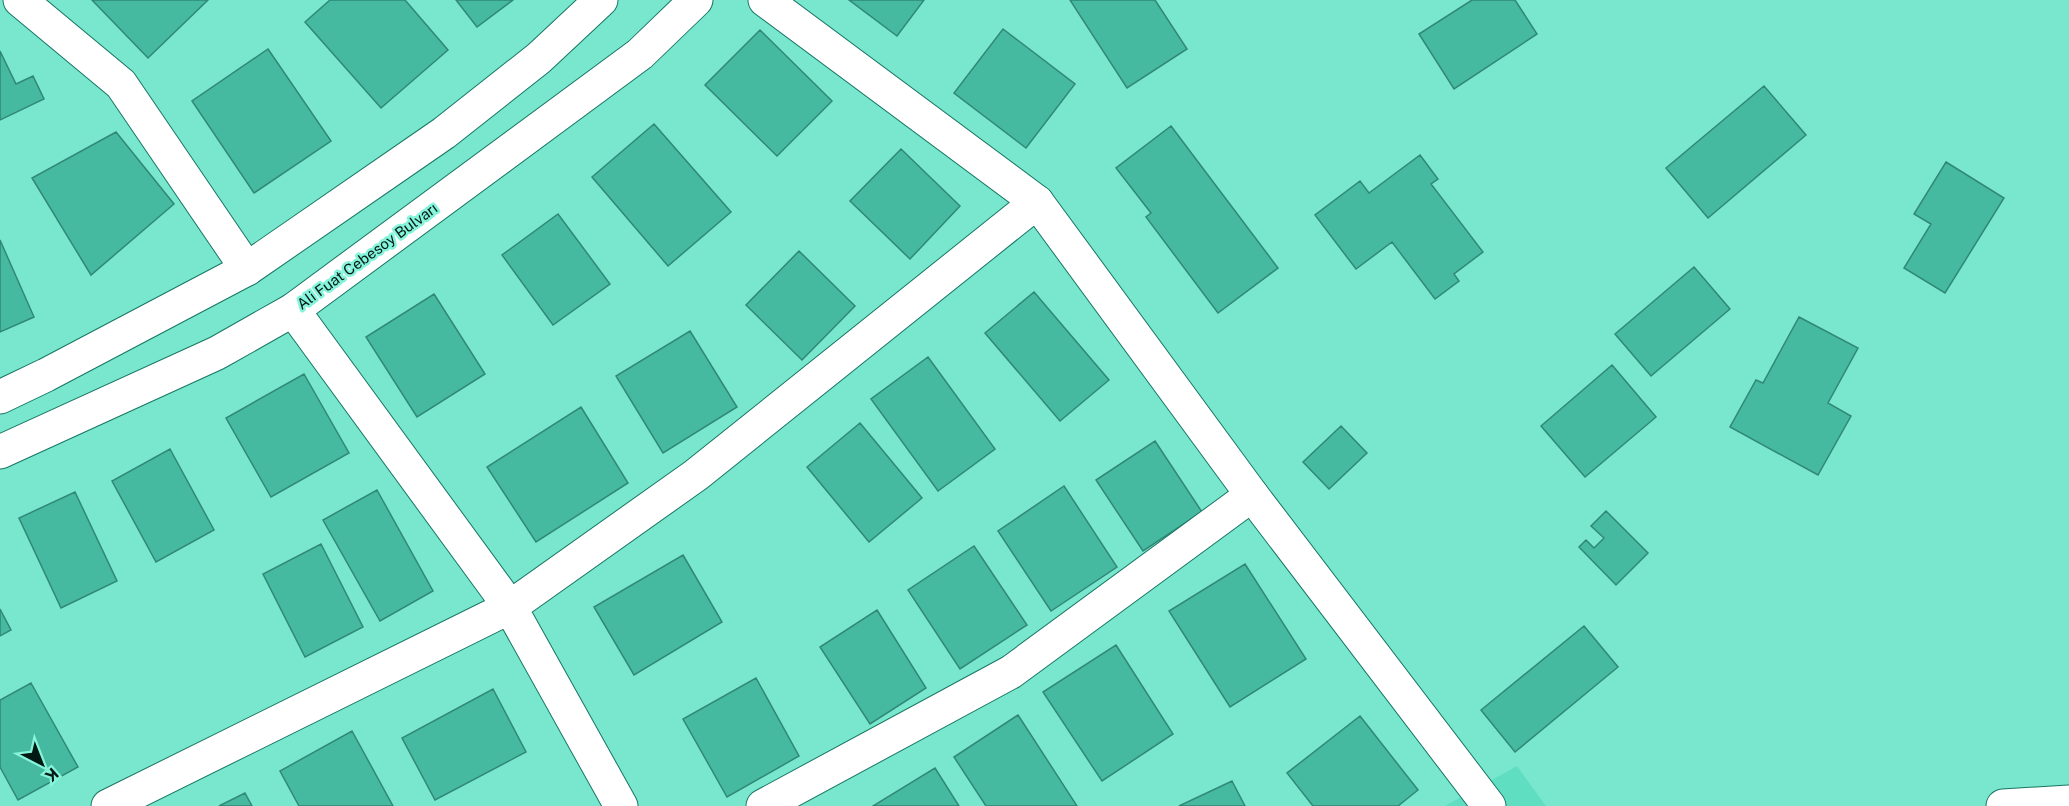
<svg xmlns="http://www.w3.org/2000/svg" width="2069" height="806" viewBox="0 0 2069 806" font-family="'Public Sans',sans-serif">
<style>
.built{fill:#60dec2}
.building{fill:#46b9a1;stroke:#318876;stroke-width:1.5}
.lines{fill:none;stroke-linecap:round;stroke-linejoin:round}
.street-casing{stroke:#187664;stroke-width:35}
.secondary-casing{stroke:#187664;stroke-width:35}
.street{stroke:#fff;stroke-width:33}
.secondary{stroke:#fff;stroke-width:33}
.labels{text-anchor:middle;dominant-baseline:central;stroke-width:5;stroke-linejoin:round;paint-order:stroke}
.street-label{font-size:15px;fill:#011813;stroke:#85f4da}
</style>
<rect width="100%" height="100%" fill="#78e7cd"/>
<!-- built -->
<path class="built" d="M1517,766L1546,806H1445Z"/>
<!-- building -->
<path class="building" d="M92,0H208L148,58Z
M330,0H405L448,50L381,108L305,22Z
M456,0H513L477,27Z
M849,0H924L897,36Z
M1070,0H1155L1187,49L1127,88Z
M1472,0H1515L1537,34L1454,89L1419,34Z
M1003,29L1075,84L1026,148L954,93Z
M760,30L832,101L777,156L705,85Z
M268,49L331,141L254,193L192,101Z
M0,51L16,84L33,76L44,99L0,120Z
M1764,86L1806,135L1708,218L1666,168Z
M654,124L731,212L668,266L592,177Z
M1171,126L1278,268L1218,313L1146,217L1151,213L1116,168Z
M116,132L174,204L91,275L32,178Z
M901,149L960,206L910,259L850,201Z
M1420,155L1438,179L1431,184L1483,252L1454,274L1459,281L1435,299L1392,242L1356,269L1315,215L1360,181L1369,193Z
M1946,162L2004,198L1945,293L1904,268L1931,224L1914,214Z
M558,214L610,284L553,325L502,255Z
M0,240L34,317L0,332Z
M799,251L855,306L802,360L746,305Z
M1694,267L1730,309L1651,376L1615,334Z
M1034,292L1109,380L1060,421L985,333Z
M434,294L485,374L417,417L366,337Z
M1799,317L1858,348L1828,403L1851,416L1818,475L1730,427L1756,380L1763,383Z
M690,331L737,407L663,453L616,376Z
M928,357L995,449L938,491L871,399Z
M1612,365L1656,417L1585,477L1541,426Z
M304,374L349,453L271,497L226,418Z
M581,407L628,483L536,542L487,467Z
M860,423L922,498L869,542L807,467Z
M1341,426L1367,453L1329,489L1303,462Z
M1155,441L1202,512L1143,551L1096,480Z
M170,449L214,530L156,562L112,481Z
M1064,486L1117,567L1051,611L998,531Z
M377,490L433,591L380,621L323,520Z
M75,492L117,581L61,608L19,518Z
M1606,511L1648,553L1616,585L1579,547L1586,540L1594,548L1604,538L1591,526Z
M321,544L363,627L305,657L263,574Z
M974,546L1027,625L960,669L908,590Z
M683,555L722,622L634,675L594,607Z
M1245,564L1306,659L1230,707L1169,611Z
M0,609L11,630L0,636Z
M877,610L926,688L870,724L820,647Z
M1584,626L1618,667L1515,752L1481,710Z
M1116,645L1173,734L1102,781L1043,692Z
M756,678L799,756L727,797L683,719Z
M31,683L78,767L18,800L0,767V700Z
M493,689L526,752L435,800L402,738Z
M1018,715L1077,806H986L954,757Z
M1360,716L1418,790L1398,806H1313L1287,773Z
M352,731L393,806H299L280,771Z
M935,768L959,806H873Z
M1232,781L1245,806H1179Z
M245,793L252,806H219Z"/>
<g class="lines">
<defs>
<path id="street" d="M20,0L121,84L247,269
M293,310L510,607L621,806
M108,806L510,607L696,475L1037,202
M763,806L1011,672L1252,495"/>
<path id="secondary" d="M765,0L1037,202L1252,495L1489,806
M0,397L46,375L247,269L444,133L539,58L601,0
M0,452L217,353L293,310L640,54L696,0
M2003,806L2069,802"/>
</defs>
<!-- street casing -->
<use href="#street" class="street-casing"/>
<!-- secondary casing -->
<use href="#secondary" class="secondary-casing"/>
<!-- street -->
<use href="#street" class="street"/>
<!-- secondary -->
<use href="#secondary" class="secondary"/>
</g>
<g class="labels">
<!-- street labels -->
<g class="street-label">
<text transform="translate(367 256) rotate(-36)">Ali Fuat Cebesoy Bulvarı</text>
</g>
</g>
<!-- north arrow -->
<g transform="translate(42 764) rotate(138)" stroke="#85f4da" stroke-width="4.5" paint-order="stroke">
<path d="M0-4.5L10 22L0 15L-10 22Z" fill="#011813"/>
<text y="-9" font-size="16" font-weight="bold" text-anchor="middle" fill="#011813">K</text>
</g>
</svg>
